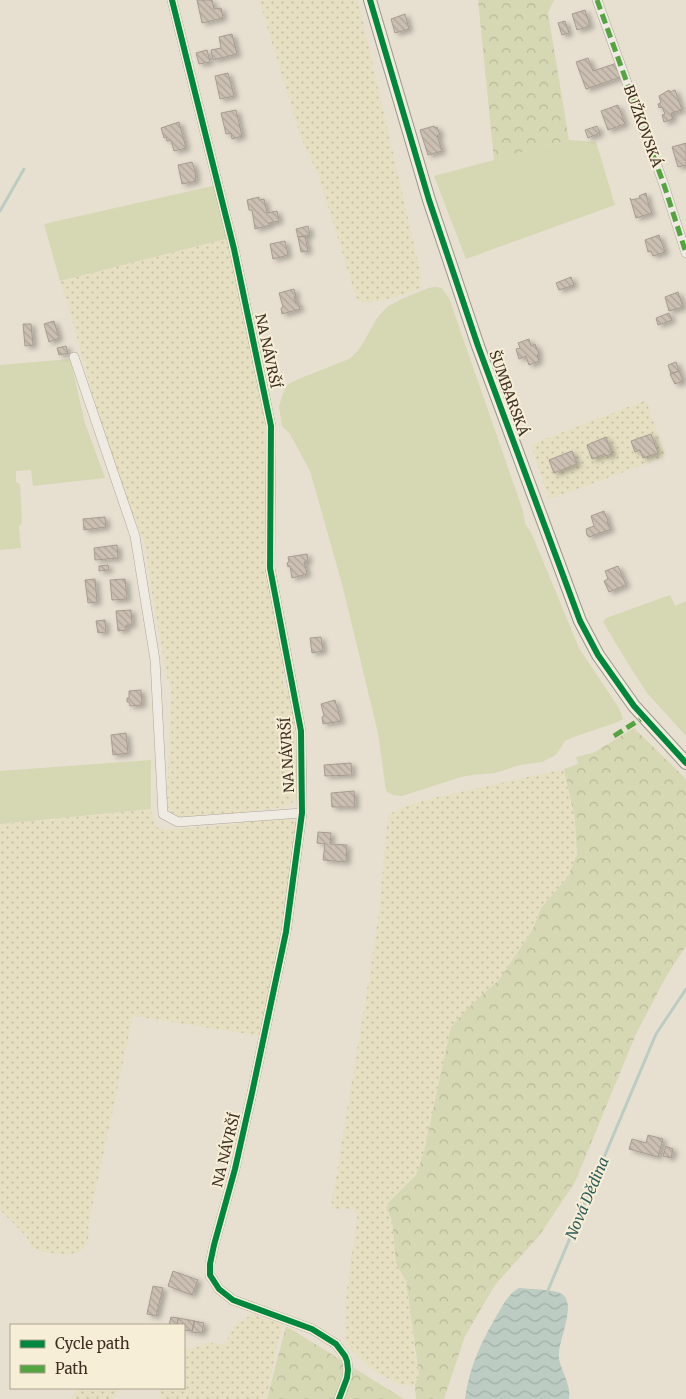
<svg xmlns="http://www.w3.org/2000/svg" width="686" height="1399" viewBox="0 0 686 1399" font-family="Merriweather,serif">
<style>
.farmland{fill:url(#farmland-dots)}
.grass{fill:#d6d7b3}
.forest{fill:url(#forest-crowns)}
.water{fill:url(#water-waves)}
.lines{fill:none;stroke-linecap:round;stroke-linejoin:round}
.stream{stroke:#bcccc2;stroke-width:3}
.building{fill:url(#building-back-hatch);stroke:#a89c90;filter:url(#shadow)}
.street-casing{stroke:#ada599;stroke-width:10}
.secondary-casing{stroke:#9c958a;stroke-width:14}
.street{stroke:#efebe3;stroke-width:9}
.secondary{stroke:#efebe3;stroke-width:12}
.quiet{stroke:#54a441;stroke-width:5;stroke-dasharray:10 5;stroke-linecap:butt}
.cycleway-casing{stroke:#f7eed8;stroke-width:9}
.cycleway{stroke:#00873e;stroke-width:6}
.labels{text-anchor:middle;dominant-baseline:central;stroke-width:4;stroke-linejoin:round;paint-order:stroke}
.street-label{font-size:14px;fill:#3d2e20;stroke:#f7eed8}
.water-label{font-size:15px;font-style:italic;fill:#2f5d5a;stroke:#f7eed8}
</style>
<defs>
<pattern id="farmland-dots" width="8" height="8" patternUnits="userSpaceOnUse" patternTransform="scale(1.25)"><rect width="8" height="8" fill="#e6dfc2"/><path d="M2 2h.1M6 6h.1" fill="none" stroke="#c6c0a6" stroke-width="1.8" stroke-linecap="round"/></pattern>
<pattern id="forest-crowns" width="20" height="18" patternUnits="userSpaceOnUse" patternTransform="scale(1.25)"><rect width="20" height="18" fill="#d6d7b3"/><path d="M2 6a3 3 0 1 1 6 0M12 15a3 3 0 1 1 6 0" fill="none" stroke="#b9b99a"/></pattern>
<pattern id="water-waves" width="16" height="10" patternUnits="userSpaceOnUse" patternTransform="scale(1.25)"><rect width="16" height="10" fill="#bcccc2"/><path d="M0 5q4-4 8 0t8 0" fill="none" stroke="#a2b0a6"/></pattern>
<pattern id="building-back-hatch" width="6" height="6" patternUnits="userSpaceOnUse" patternTransform="scale(1.25)"><rect width="6" height="6" fill="#cbbfb2"/><path d="M-1 5l2 2M0 0l6 6M5-1l2 2" fill="none" stroke="#afa499"/></pattern>
<filter id="shadow"><feDropShadow dx="4" dy="2.5" stdDeviation="2.5" flood-color="#0004"/></filter>
</defs>
<rect width="100%" height="100%" fill="#e7e0d1"/>
<!-- farmland -->
<path class="farmland" d="M259,0H358L421,275V284L419,289L396,297L378,301L366,302L359,301L356,297L318,174L301,138Z
M229,238L267,425L266,535L281,645L284,671L283,686L291,696L294,721L299,791L296,799L291,804L284,807L189,819L178,817L169,811L167,804L171,688L167,677L151,587L145,544L115,472L117,468L106,445L70,311L60,281Z
M644,401L647,403L665,454L664,457L551,499H549L531,446L532,444Z
M564,769L575,819L577,854L568,877L541,908L533,929L499,980L472,1004L434,1108L424,1152L416,1175L388,1203L387,1210L392,1220L396,1263L406,1281L415,1353L419,1375L415,1385L409,1386L396,1383L370,1368L350,1349L345,1340V1304L357,1218L355,1210L343,1208L338,1209L331,1208L370,972L379,911L387,826L389,815L399,808L429,799Z
M151,809L155,825L160,829L165,830L225,825L277,818H287L292,820L296,824L297,836L289,886L261,1036L133,1016L88,1226L89,1229L88,1240L84,1248L78,1252L66,1255L39,1251L32,1247L26,1236L0,1210V824Z
M251,1314L275,1321L282,1324L283,1328L277,1347L266,1399H160V1388H184V1349L195,1348L209,1342L224,1345L238,1320L243,1322Z
M77,1388H119L113,1399H71Z"/>
<!-- grass -->
<path class="grass" d="M569,140L596,142L615,205L466,259L434,176Z
M217,185L229,238L60,281L44,224Z
M435,287L442,288L449,298L523,511L525,524L531,532L579,648L619,708L623,719L618,722L571,738L565,741L556,755L542,762L520,765L495,773L472,775L461,777L402,796L393,795L386,791L378,733L342,584L310,471L290,434L282,426L279,407L282,396L287,385L296,380L349,359C368,345 371,318 389,306C399,299 417,293 428,288Z
M70,359L85,423L105,478L33,486L31,470L16,471V482L20,484L22,523L19,526L21,548L0,550V365Z
M670,595L675,606L686,601V736L647,693L627,662L603,622L606,618Z
M151,760V809L0,824V771Z"/>
<!-- forest -->
<path class="forest" d="M478,0H554L548,13L569,140L494,160Z
M634,728L686,779V946L667,975L636,1034L575,1182L539,1236L495,1285L465,1336L444,1399H416L415,1385L419,1375L406,1281L396,1263L392,1220L387,1210L388,1203L416,1175L424,1152L451,1027L472,1004L499,980L533,929L541,908L568,877L577,854L575,819L564,769L578,764L576,757L593,753Z
M286,1326L404,1399H267Z"/>
<!-- water -->
<path class="water" d="M519,1288C531,1289 545,1289 557,1292C582,1298 556,1341 559,1359C562,1373 571,1384 569,1399H465C469,1368 481,1342 497,1315C503,1305 508,1294 519,1288Z"/>
<g class="lines">
<!-- stream -->
<path class="stream" d="M0,211L24,169
M546,1295L656,1034L686,989"/>
</g>
<!-- building -->
<path class="building" d="M197,0H212L214,9L221,8L223,18L202,23Z
M585,10L590,26L577,30L572,14Z
M405,14L409,29L395,33L391,19Z
M565,21L569,33L562,35L558,23Z
M232,34L237,54L213,60L211,50L221,48L219,37Z
M207,50L210,62L199,64L196,53Z
M588,58L593,71L617,63L621,77L586,89L576,62Z
M228,73L234,96L220,99L215,76Z
M669,90L670,92L675,90L682,110L671,113L673,119L664,122L662,115L665,114L662,107L659,108L658,104L661,103L659,96Z
M618,105L625,124L608,130L601,111Z
M236,110L242,136L232,139L231,133L226,134L221,113Z
M179,122L186,148L174,151L171,140L167,141L166,137L164,138L161,128Z
M434,126L435,128L437,127L440,135H437L442,151L428,155L420,130Z
M597,126L600,133L588,138L585,130Z
M686,143V165L678,167L672,147Z
M192,162L196,174H195L196,181L182,184L178,165Z
M646,193L649,207L652,213L636,218L630,198L631,200L640,198L639,196Z
M259,197V200L264,199L267,213L277,211L279,221L269,223L270,225L255,229L252,210H249L247,200Z
M308,226L310,235L298,237L296,229Z
M659,235L665,252L653,256L651,251L648,252L645,240Z
M305,236L308,251L301,252L298,237Z
M285,241L288,255L273,259L270,244Z
M571,277L574,285L559,290L556,283Z
M294,289L296,296L294,297L296,303L298,302L300,309L282,314L281,308L283,307L279,293Z
M678,292L683,307L669,311L665,297Z
M669,313L672,320L658,325L656,318Z
M54,321L59,338L49,342L44,324Z
M23,324H31L33,345L25,346Z
M529,339L531,346L535,344L539,354L537,355L539,361L529,365L526,356L519,359L516,349L520,348L518,343Z
M66,346L68,353L59,355L57,348Z
M676,362L679,371L671,374L668,365Z
M679,371L683,381L675,384L670,374Z
M651,434L658,453L643,458L640,450L635,452L631,441Z
M606,437L612,454L606,456L605,454L592,459L587,445Z
M572,451L577,464L554,473L549,460Z
M604,511L608,521L607,522L611,529L589,537L587,535L586,529L594,526L591,516Z
M105,517L106,527L84,530L83,519Z
M117,545L118,558L95,560L94,548Z
M307,554L308,561L304,562L307,574L292,578L290,566L288,567L287,563L289,562L288,557Z
M108,565L109,570L99,571V566Z
M618,566L626,585L609,592L604,581L608,579L605,571Z
M95,579L97,602L88,603L85,580Z
M125,579L127,599L112,600L110,580Z
M131,610L132,625H126V630L118,631L116,611Z
M105,620L106,632L98,633L96,621Z
M321,637L323,651L312,653L310,638Z
M141,690L142,705L130,706L129,702H127V698H129V691Z
M335,700L341,721L323,724L322,717L324,716L321,704Z
M126,733L128,753L113,755L111,735Z
M351,763L352,775L325,776L324,765Z
M354,791L355,807H332L331,793Z
M318,832L331,833L330,844L347,845L346,862L323,860L325,844L317,843Z
M648,1135L663,1139L658,1157L629,1149L632,1139L646,1143Z
M666,1146L673,1149L671,1158L663,1156Z
M173,1271L198,1280L192,1295L168,1286Z
M153,1286L163,1288L156,1316L147,1314Z
M171,1317L178,1318L177,1325H169Z
M178,1318L195,1321L192,1331L184,1330V1325H177Z
M194,1321L204,1323L202,1333L192,1332Z"/>
<g class="lines">
<defs>
<path id="street" d="M172,0L234,249L271,426L270,568L301,731L302,813L286,932L252,1093L235,1169L214,1245L210,1264V1275L219,1289L233,1300L312,1329L336,1344L345,1356L347,1361L348,1370L347,1378L339,1399
M597,0L664,185L686,253
M74,357L135,536L155,660L163,814L178,822L302,813"/>
<path id="secondary" d="M370,0L429,200L478,346L580,621L598,655L634,706L686,763"/>
</defs>
<!-- street casing -->
<use href="#street" class="street-casing"/>
<!-- secondary casing -->
<use href="#secondary" class="secondary-casing"/>
<!-- street -->
<use href="#street" class="street"/>
<!-- secondary -->
<use href="#secondary" class="secondary"/>
<!-- quiet -->
<path class="quiet" d="M597,0L664,185L686,253
M614,736L644,717"/>
<defs>
<path id="cycleway" d="M172,0L234,249L271,426L270,568L301,731L302,813L286,932L252,1093L235,1169L214,1245L210,1264V1275L219,1289L233,1300L312,1329L336,1344L345,1356L347,1361L348,1370L347,1378L339,1399
M370,0L429,200L478,346L580,621L598,655L634,706L686,763"/>
</defs>
<!-- cycleway casing -->
<use href="#cycleway" class="cycleway-casing"/>
<!-- cycleway -->
<use href="#cycleway" class="cycleway"/>
</g>
<g class="labels">
<!-- street labels -->
<g class="street-label">
<text transform="translate(643 126) rotate(70)">BUŽKOVSKÁ</text>
<text transform="translate(268 351) rotate(78)">NA NÁVRŠÍ</text>
<text transform="translate(509 393) rotate(70)">ŠUMBARSKÁ</text>
<text transform="translate(287 755) rotate(-93)">NA NÁVRŠÍ</text>
<text transform="translate(226 1150) rotate(-76)">NA NÁVRŠÍ</text>
</g>
<!-- water labels -->
<g class="water-label">
<text transform="translate(587 1198) rotate(-67)">Nová Dědina</text>
</g>
</g>
<!-- legend -->
<rect x="10" y="1324" width="175" height="65" fill="#f7eed8" stroke="#ada18e"/>
<rect x="20" y="1340" width="25" height="8" fill="#00873e" stroke="#ada18e"/>
<text x="55" y="1349" font-size="15" fill="#3d2e20">Cycle path</text>
<rect x="20" y="1365" width="25" height="8" fill="#54a441" stroke="#ada18e"/>
<text x="55" y="1374" font-size="15" fill="#3d2e20">Path</text>
</svg>
